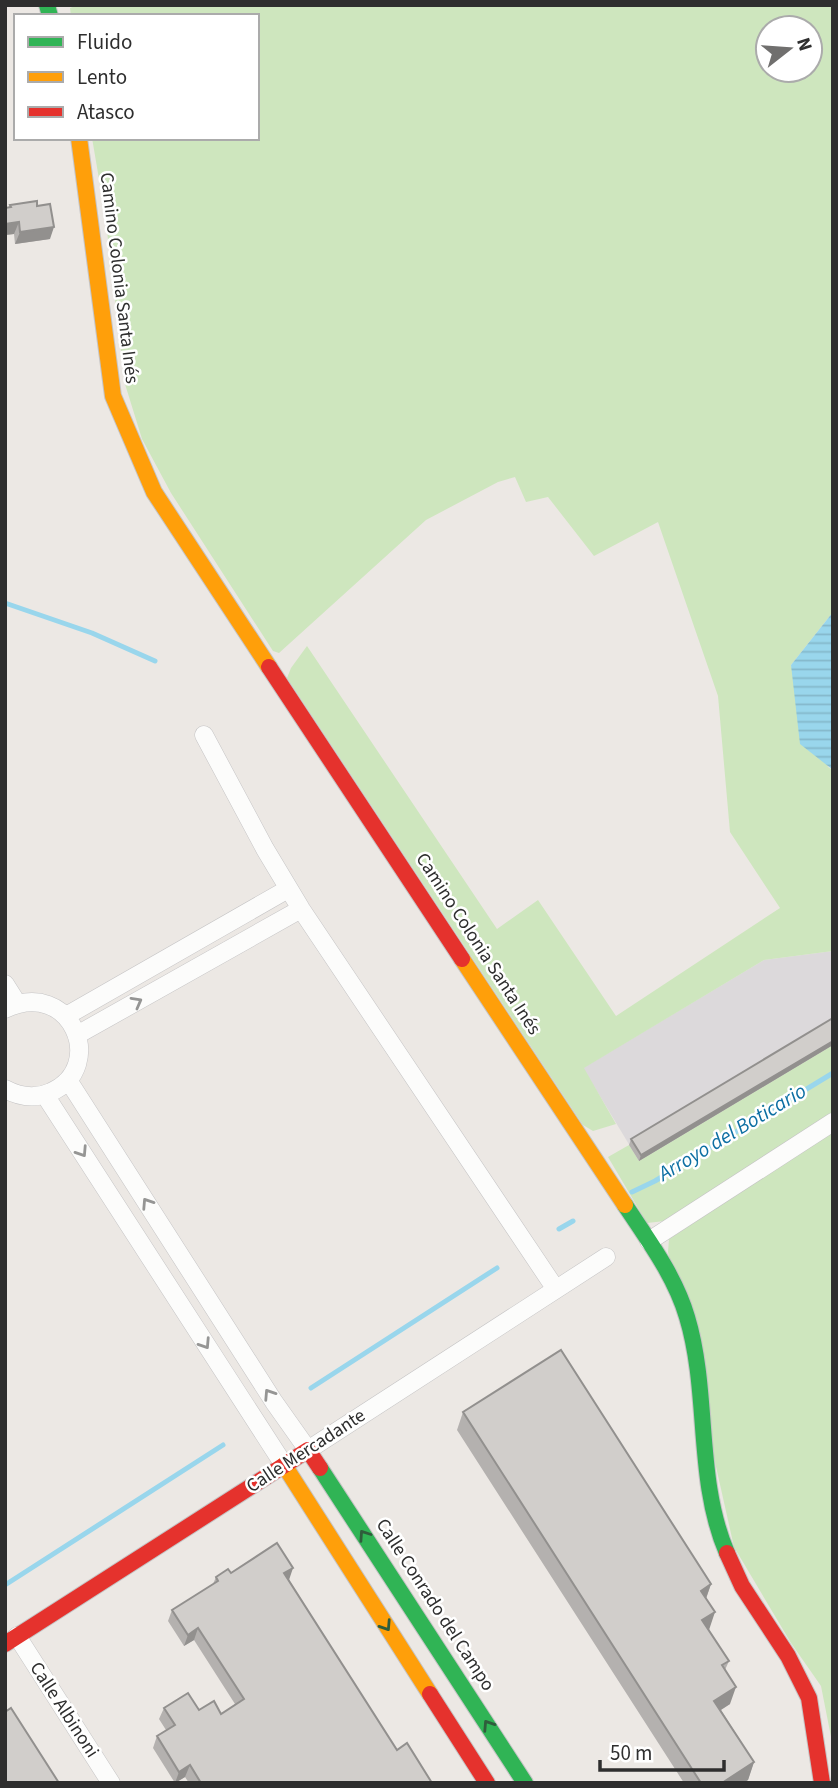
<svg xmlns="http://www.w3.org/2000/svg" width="838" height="1788" viewBox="0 0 838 1788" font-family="'Source Sans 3',sans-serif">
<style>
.industrial{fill:#dcd9db}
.grass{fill:#cee6be;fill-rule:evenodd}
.water{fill:url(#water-rules)}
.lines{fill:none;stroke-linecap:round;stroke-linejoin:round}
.stream{stroke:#99d6ec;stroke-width:5}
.street-casing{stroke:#c5c4c5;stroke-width:19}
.fast-casing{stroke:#c5c4c5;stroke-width:18}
.slow-casing{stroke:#c5c4c5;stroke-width:18}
.jam-casing{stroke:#c5c4c5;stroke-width:18}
.street{stroke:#fcfcfb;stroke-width:18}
.fast{stroke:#30b455;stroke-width:16}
.slow{stroke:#ff9f0a;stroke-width:16}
.jam{stroke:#e5322d;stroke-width:16}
.wall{fill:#b4b1af}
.shaded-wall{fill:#92908e}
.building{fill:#d1cecb;stroke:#92908e;stroke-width:2}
.oneway{stroke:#959594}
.oneway2{stroke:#2f5d3c}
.labels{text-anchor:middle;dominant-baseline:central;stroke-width:5;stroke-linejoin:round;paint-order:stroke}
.street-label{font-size:19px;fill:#2e2e2e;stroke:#fff}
.water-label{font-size:21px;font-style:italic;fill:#0d6fa3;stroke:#fff}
</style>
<defs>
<pattern id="water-rules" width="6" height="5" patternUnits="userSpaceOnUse" patternTransform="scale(1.75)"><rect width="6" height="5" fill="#99d6ec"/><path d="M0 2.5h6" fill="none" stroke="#84b8cb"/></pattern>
</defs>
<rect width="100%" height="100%" fill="#ece8e4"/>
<!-- industrial -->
<path class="industrial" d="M833,951V1045L639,1161L583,1068L764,960Z"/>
<!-- grass -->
<path class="grass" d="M78,5H833V612L791,665L828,767L833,770V951L764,960L584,1068L616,1124L593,1131L583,1125L287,678L291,668L307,646L497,929L538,900L616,1016L780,908L730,832L718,696L658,522L594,556L548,497L526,502L515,477L498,482L426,520L279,653L273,651L171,493L142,439L125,384L105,214L92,138H257V16H71L70,8ZM768,28H810V70H768Z
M833,1045V1112L665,1221L647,1223L608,1157L629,1145L639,1161Z
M833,1131V1747L821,1686L791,1643L734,1547L668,1252L669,1239Z"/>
<!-- water -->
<path class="water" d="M833,612V770L800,744L791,665Z"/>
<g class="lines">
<!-- stream -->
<path class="stream" d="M5,603L92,633L155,661
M632,1192L655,1181L833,1073
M559,1229L573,1221
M311,1388L497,1268
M5,1585L223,1445"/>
<defs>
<path id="street" d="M204,735L265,849L301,909L555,1288
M5,984L17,1003
M5,1009C71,977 108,1067 51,1092C36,1099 20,1097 5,1089
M66,1016L288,889
M77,1035L301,909
M68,1080L274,1402L308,1450L606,1257
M45,1095L284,1465
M649,1241L833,1122
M17,1636L111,1783"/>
<path id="fast" d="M47,5L50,16
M625,1205C648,1240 675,1276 687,1317C710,1393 695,1479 727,1553
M320,1468L525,1783"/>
<path id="slow" d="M79,138L113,396L154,492L269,667
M462,959L625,1205
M284,1465L430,1694"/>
<path id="jam" d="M269,667L462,959
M727,1553L742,1586L788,1656L809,1698L822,1783
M5,1644L308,1450L320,1468
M430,1694L487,1783"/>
</defs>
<!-- street casing -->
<use href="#street" class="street-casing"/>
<!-- fast casing -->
<use href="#fast" class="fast-casing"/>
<!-- slow casing -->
<use href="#slow" class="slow-casing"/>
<!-- jam casing -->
<use href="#jam" class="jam-casing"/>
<!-- street -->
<use href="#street" class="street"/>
<!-- fast -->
<use href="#fast" class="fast"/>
<!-- slow -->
<use href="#slow" class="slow"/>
<!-- jam -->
<use href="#jam" class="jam"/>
</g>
<!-- wall -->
<path class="wall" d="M10,205L37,206L50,239L15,244L14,234L5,235V208H9Z
M833,1018V1045L639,1161L629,1145L631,1139Z
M463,1412L711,1584L706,1599L709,1630L729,1661L725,1670L730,1704L721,1710L754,1762L748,1780L743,1783H684L457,1430Z
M231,1573L289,1580L397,1750L432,1783H189L185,1777L175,1783L153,1748L157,1736L166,1730L159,1719L164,1708L199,1710L221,1714L235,1704L194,1640L184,1646L168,1621L172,1610L213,1584L216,1577Z"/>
<!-- shaded-wall -->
<path class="shaded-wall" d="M19,222L14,234L5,235V224Z
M54,227L50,239L15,244L20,232Z
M833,1041V1045L639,1161L641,1155Z
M293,1568L289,1580L280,1585L284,1573Z
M711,1584L705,1601L701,1591Z
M715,1612L709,1630L702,1620Z
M198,1628L194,1640L184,1646L188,1635Z
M736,1687L730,1704L708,1718L714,1701Z
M754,1762L748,1780L743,1783H722Z
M190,1765L185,1777L175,1783L179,1772Z"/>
<!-- building -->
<path class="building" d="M37,201V206L50,204L54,227L20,232L19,222L5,224V208L11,207L10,205Z
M833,1018V1041L641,1155L631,1139Z
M561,1350L711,1584L701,1591L715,1612L702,1620L729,1661L722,1665L736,1687L714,1701L754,1762L722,1783H701L463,1412Z
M277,1543L293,1568L284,1573L397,1750L407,1743L432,1783H201L190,1765L179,1772L157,1736L175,1725L164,1708L188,1693L199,1710L214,1701L221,1714L244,1699L198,1628L188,1635L172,1610L218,1581L216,1577L228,1569L231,1573Z
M11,1708L59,1783H5V1712Z"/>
<!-- one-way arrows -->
<defs><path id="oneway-chevron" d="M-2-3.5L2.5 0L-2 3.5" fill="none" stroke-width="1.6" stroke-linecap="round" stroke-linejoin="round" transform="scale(1.75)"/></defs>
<g class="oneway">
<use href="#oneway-chevron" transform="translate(137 1002) rotate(-29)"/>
<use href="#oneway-chevron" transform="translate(82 1152) rotate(57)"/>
<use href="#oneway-chevron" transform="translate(147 1203) rotate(-123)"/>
<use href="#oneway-chevron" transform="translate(205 1344) rotate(57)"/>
<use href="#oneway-chevron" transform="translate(269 1394) rotate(-123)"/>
</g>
<g class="oneway2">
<use href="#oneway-chevron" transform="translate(364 1535) rotate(-124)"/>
<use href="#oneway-chevron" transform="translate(386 1626) rotate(57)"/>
<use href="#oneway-chevron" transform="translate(488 1725) rotate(-123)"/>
</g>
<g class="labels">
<!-- street labels -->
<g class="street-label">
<text transform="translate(119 278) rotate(83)">Camino Colonia Santa Inés</text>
<text transform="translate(478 944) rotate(57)">Camino Colonia Santa Inés</text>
<text transform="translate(306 1451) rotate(-33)">Calle Mercadante</text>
<text transform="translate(435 1605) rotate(57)">Calle Conrado del Campo</text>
<text transform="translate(64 1710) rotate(57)">Calle Albinoni</text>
</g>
<!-- water labels -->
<g class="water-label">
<text transform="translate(732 1132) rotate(-31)">Arroyo del Boticario</text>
</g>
</g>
<!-- border -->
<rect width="838" height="1788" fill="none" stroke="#2e2e2e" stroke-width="14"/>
<!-- legend -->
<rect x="14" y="14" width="245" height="126" fill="#ffffff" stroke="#ababab" stroke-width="2"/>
<rect x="28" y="37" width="35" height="10" fill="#30b455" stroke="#ababab" stroke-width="2"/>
<text x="77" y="49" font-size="21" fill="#2e2e2e">Fluido</text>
<rect x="28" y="72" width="35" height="10" fill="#ff9f0a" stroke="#ababab" stroke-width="2"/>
<text x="77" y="84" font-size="21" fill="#2e2e2e">Lento</text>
<rect x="28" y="107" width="35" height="10" fill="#e5322d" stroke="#ababab" stroke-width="2"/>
<text x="77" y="119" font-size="21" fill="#2e2e2e">Atasco</text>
<!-- north arrow -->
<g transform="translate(789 49) rotate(73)"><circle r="33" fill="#ffffff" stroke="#ababab" stroke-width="2"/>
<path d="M0-5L12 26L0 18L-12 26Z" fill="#706f6e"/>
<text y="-10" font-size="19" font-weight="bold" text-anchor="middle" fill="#2e2e2e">N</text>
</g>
<!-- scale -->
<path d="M600 1760v10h124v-10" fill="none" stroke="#2e2e2e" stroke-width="3.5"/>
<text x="610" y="1760" font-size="21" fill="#2e2e2e" stroke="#ffffff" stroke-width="5" paint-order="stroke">50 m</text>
</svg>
